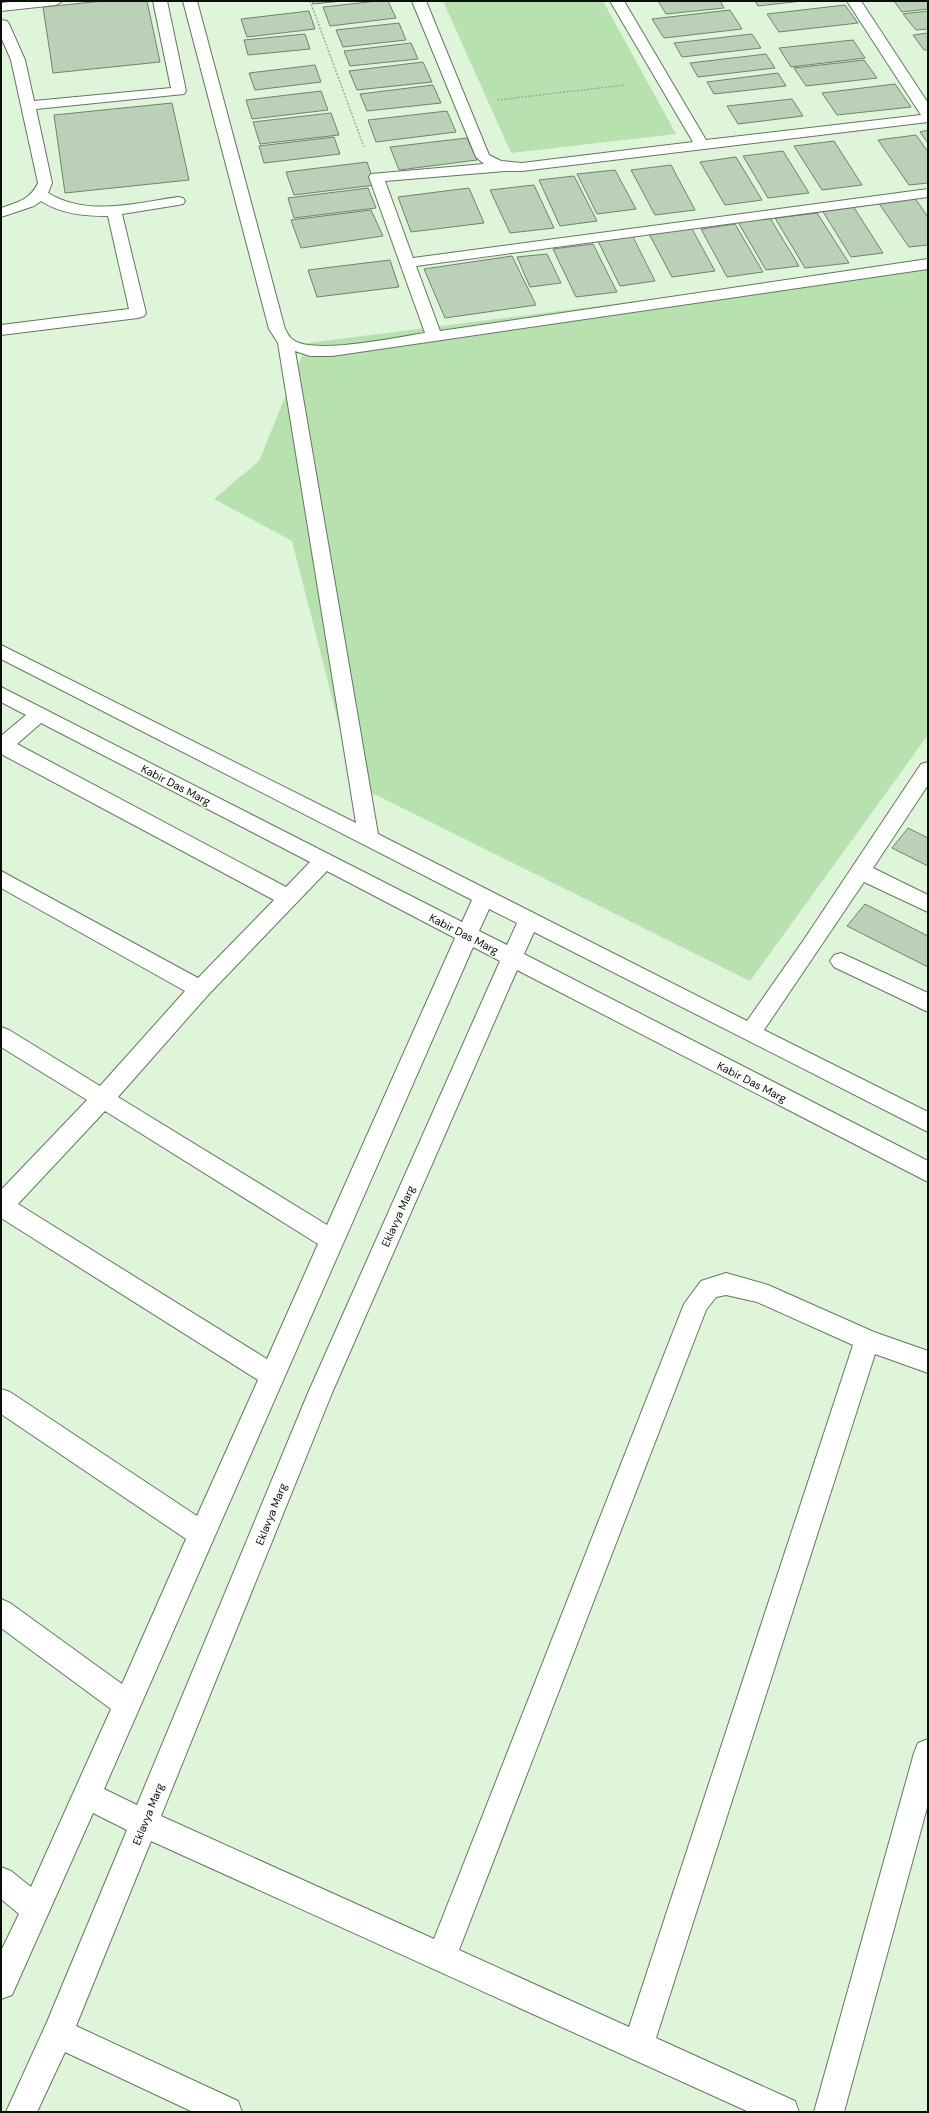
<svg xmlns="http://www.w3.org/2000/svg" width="929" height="2113" viewBox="0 0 929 2113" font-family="'DM Sans',sans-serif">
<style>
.green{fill:#b7e2b0}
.building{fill:#bad1b7;stroke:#6f846c}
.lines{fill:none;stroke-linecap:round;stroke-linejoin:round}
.minor-casing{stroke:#637860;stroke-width:2}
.path{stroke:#9cae99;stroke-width:1.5;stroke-dasharray:2 1.5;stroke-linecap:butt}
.minor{fill:#fff;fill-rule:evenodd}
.labels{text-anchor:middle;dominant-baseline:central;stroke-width:3;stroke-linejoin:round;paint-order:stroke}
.street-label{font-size:11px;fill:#081007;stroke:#fff}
</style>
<rect width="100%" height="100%" fill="#def5da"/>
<!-- green -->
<path class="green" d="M443,1H603L676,134L511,153Z
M928,264V735L750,981L354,784L292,541L214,499L259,461L307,343Z"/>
<!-- building -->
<path class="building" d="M104,1H147L160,62L53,73L43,7Z
M312,1H343L313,4Z
M378,1H388L396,18L330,26L323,7Z
M658,1H720L724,8L666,14Z
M755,1H802L758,6Z
M894,1H928V9L902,12Z
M845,5L858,23L779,32L767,14Z
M730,10L742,29L664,38L652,19Z
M309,11L315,29L247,37L241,19Z
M928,11V29L916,30L903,14Z
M399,23L406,40L343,47L336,30Z
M928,33V50H924L913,35Z
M305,34L310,49L248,55L244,40Z
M752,34L761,48L682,57L674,43Z
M853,40L865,58L791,67L779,48Z
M411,43L418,59L350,66L344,51Z
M766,54L775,68L698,77L690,63Z
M864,60L877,78L806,86L794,68Z
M423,62L432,82L357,90L349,71Z
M315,65L321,82L255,90L249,73Z
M778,73L786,86L714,94L707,82Z
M895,84L911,107L837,115L822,93Z
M433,85L441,103L367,111L360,94Z
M321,91L328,110L252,119L246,100Z
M792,99L803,116L738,124L727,106Z
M172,103L189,180L65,193L54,115Z
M447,111L456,132L376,142L368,120Z
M331,113L339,135L260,144L253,122Z
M928,130V143L920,132Z
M916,135L928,152V183L909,185L878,140Z
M334,137L340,154L264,163L259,146Z
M467,138L477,160L399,170L390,147Z
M834,141L862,185L822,190L794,146Z
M783,151L809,193L768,198L743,156Z
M736,157L762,200L725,205L700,162Z
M367,162L375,185L294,195L286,172Z
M671,165L695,210L655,215L631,170Z
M615,170L636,209L597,214L577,174Z
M574,176L597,221L560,226L539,180Z
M534,185L554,228L510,233L490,190Z
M368,188L376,208L294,218L288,198Z
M469,188L484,223L411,232L398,197Z
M914,197L928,217V245L909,247L878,202Z
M853,206L883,253L851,257L822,210Z
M371,210L383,236L301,248L291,220Z
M817,213L849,263L805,268L775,218Z
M770,218L799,266L766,270L738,222Z
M735,224L763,272L727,277L701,229Z
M691,227L715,271L672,277L648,232Z
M632,235L655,281L620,286L597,239Z
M593,244L617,292L576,297L553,249Z
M547,254L561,283L530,287L517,257Z
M512,256L536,305L445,318L424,269Z
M390,260L399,287L317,297L308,270Z
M908,828L928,838V866L892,848Z
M865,904L928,936V967L847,926Z"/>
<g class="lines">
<defs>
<path id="minor" d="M20,1H63L56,5L1,11V3Z
M153,1H167L186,91L184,94L36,109L52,183L48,193C88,217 135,203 178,197L183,198L185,201L183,204L178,205L122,214L146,313L144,316L138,318L1,335V325L129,309L108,216C84,216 61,214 41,201L34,206L1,217V208C18,202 30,200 38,183L11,60L1,37V20L7,21L9,24L25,60L34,101L171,88Z
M183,1H197L285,329C287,332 289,337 292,339C311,356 398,337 425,333L369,177L371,174L484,164L476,157L412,1H426L489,155L501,161L522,163L693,142L610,1H624L706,140L921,115L847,1H861L928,103V122L522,171H505L385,181L413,258L928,189V197L416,266L440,331L928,259V269L332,356H310L295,351L378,834L747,1021L805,938L921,764L928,762V785L873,868L928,895V912L864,882L764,1030L928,1112V1132L534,932L524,954L928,1161V1182L517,970L332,1393L161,1816L434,1939L684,1304L701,1281L726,1273L768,1285L874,1332L928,1351V1373L875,1354L656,2038L795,2101L799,2112H749L151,1841L76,2026L238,2101L242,2112H193L65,2052L37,2112H6L47,2022L127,1830L93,1813L12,1995L1,1999V1951L19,1914L1,1899V1867L11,1871L31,1887L111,1709L1,1628V1599L10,1603L122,1684L186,1539L1,1414V1389L10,1392L197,1516L258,1380L1,1218V1190L87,1100L1,1047V1027L9,1030L100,1086L185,991L1,888V871L198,978L274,900L1,754V736L26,715L1,702V687L462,922L472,900L1,659V645L356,823L278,343L269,329ZM41,723L310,862L286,887L17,744ZM327,871L455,938L327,1225L118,1097L208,995ZM489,909L517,923L507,945L479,931ZM473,947L500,961L308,1393L137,1805L104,1789ZM105,1111L318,1244L267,1359L18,1204ZM726,1295L757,1302L853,1345L629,2027L459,1950L706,1310L716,1297Z
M841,953L928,993V1012L834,967L830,961L834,955Z
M928,1739V1804L844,2112H814L914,1753L918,1743Z"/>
</defs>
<!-- minor casing -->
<use href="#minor" class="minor-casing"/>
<!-- path -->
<path class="path" d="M310,1L364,147
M497,100L626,85"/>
<!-- minor -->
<use href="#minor" class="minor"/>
</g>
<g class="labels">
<!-- street labels -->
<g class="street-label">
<text transform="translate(176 785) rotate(27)">Kabir Das Marg</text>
<text transform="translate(464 934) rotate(27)">Kabir Das Marg</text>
<text transform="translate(752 1082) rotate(27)">Kabir Das Marg</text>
<text transform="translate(398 1216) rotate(-66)">Eklavya Marg</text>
<text transform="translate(271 1514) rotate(-68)">Eklavya Marg</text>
<text transform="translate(148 1814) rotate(-68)">Eklavya Marg</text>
</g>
</g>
<!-- border -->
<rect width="929" height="2113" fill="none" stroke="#081007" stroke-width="4"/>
</svg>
